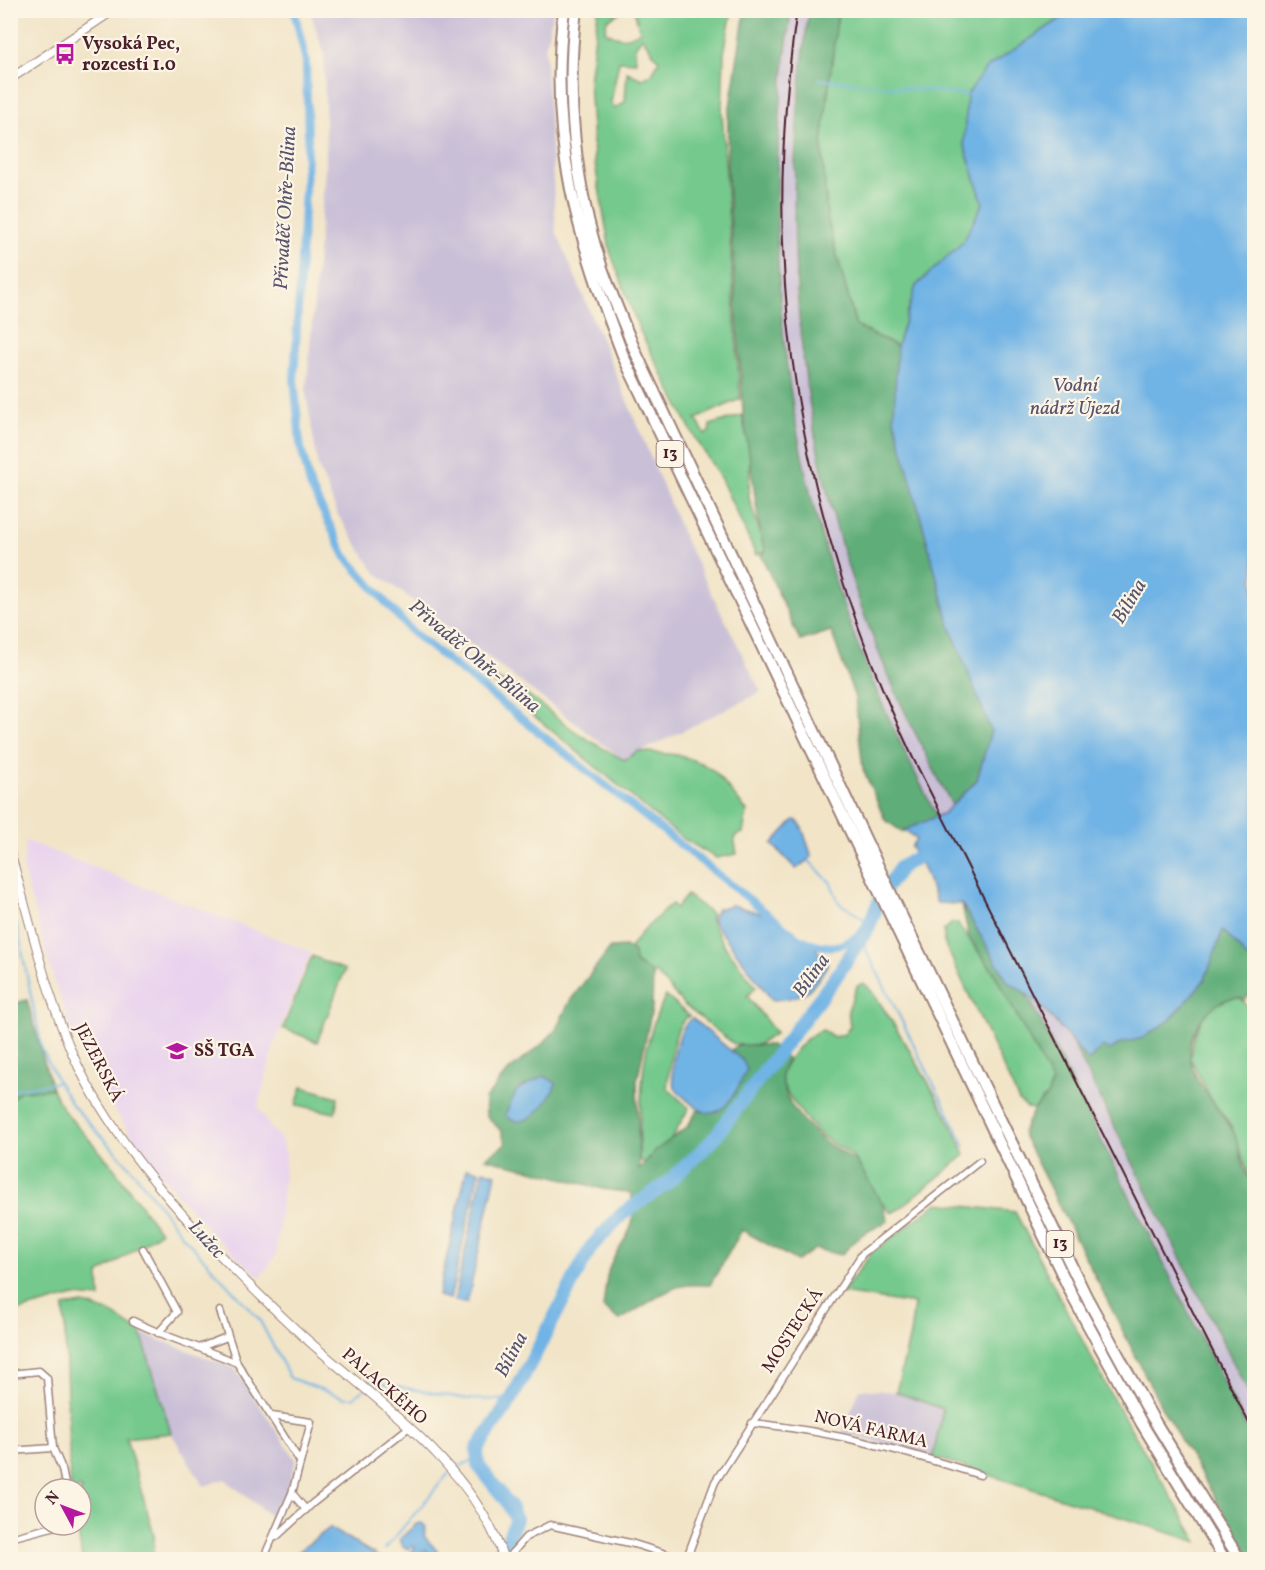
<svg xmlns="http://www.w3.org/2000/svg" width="1265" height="1570" viewBox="0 0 1265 1570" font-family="Vollkorn,serif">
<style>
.built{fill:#e8d2ee}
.industrial{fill:#c9bfd7}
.green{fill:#74c98d;stroke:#5f745c;stroke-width:1.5;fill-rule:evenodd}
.forest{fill:#5fad78;stroke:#546652;stroke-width:1.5}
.water{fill:#70b3e5;stroke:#5d6988;stroke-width:1.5}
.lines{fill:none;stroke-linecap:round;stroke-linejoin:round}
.stream{stroke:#70b3e5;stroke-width:2}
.canal{stroke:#70b3e5;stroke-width:8}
.river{stroke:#70b3e5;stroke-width:14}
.minor-casing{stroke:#9e8279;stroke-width:9}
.tertiary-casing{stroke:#9e8279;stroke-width:10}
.trunk-casing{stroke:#9e8279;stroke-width:14}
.minor{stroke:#fff;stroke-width:6}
.tertiary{stroke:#fff;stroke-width:8}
.trunk{stroke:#fff;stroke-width:10}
.rail{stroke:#4a1f2b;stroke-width:2}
.labels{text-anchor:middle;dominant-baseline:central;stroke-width:4.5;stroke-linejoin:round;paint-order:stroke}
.shield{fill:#fcf5e5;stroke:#7f5f63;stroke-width:1.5}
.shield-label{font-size:16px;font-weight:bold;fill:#4a1f2b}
.poi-label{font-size:18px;font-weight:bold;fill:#4a1f2b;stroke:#fcf5e5;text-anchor:start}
.street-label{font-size:18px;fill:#4a1f2b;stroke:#fcf5e5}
.water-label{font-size:20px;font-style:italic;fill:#57536c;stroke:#fcf5e5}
</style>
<rect width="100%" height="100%" fill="#fcf5e5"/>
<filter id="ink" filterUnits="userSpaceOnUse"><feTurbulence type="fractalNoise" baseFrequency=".0167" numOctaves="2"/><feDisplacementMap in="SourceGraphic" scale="12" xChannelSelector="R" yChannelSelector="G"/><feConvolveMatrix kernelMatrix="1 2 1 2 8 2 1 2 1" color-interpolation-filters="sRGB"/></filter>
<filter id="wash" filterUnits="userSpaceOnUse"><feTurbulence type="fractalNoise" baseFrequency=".008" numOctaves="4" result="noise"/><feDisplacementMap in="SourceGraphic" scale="24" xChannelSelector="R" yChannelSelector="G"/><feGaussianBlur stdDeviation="1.35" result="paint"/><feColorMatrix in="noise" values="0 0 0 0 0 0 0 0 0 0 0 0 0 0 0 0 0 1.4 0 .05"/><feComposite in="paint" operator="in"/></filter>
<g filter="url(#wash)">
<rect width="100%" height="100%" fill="#f1e4c7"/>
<!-- built -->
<path class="built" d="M26,841L311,952L275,1042L258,1107L270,1127L282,1141L286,1155L276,1255L260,1277L214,1236L172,1188L144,1153L98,1086L71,1029L54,980L23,870Z"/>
<!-- industrial -->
<path class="industrial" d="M310,11H553L545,48L556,231L686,542L761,692L624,760L375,572L338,515L318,466L306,393L326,158L324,53Z
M791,11H809L798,91L794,155L795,285L801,347L825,482L857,594L879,653L925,753L1254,1404V1442L909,762L863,660L841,600L808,485L794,413L778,287L777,155L781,89Z
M141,1333L234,1368L296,1460L286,1495L275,1520L225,1479L204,1486L171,1433Z
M860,1389L896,1392L943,1409L933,1457L842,1433Z"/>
<!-- green -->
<path class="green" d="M598,11H622L607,20L605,31C619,39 627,40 640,31L634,11H732L724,53L722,111L740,399L696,419L705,434L709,433L710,425L742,415L750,453L749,498L766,551L756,555L721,479L693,434L639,329L610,251L594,158L589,82ZM642,37L659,61L651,75L642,79L627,72L625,102L614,109L611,102L619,61L636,62L635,47Z
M838,11H1091L1060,19L987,68L967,95L964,144L983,203L963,242L916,286L897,346L856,326L827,218L822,144Z
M489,679C519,681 545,710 568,726C585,739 605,749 624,760L638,751L678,755L701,763L714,771L747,811L743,833L734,837L737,854L716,858L682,838Z
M687,895L712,914L710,919L724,945L756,987L747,996L776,1033L756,1046L734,1044L684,1005L655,972L653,974L635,963L634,953L630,948L642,932L668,907L672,904L676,908Z
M952,923H957L993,971L1052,1082L1047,1096L1034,1109L1027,1108L1019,1101L944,942V930Z
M312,956L345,970L317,1042L283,1028Z
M863,983C874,985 962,1137 965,1155L899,1209L891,1213L878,1198L744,1185L861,1168C850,1148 838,1150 822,1136C811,1126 781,1090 781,1076C782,1068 787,1061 792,1055C799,1045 811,1033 823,1030L834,1037L845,1034L850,1026L848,1010L857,986Z
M666,996L689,1016C672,1024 670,1069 667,1088L689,1108L666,1148L650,1166L639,1160C641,1106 638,1044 666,996Z
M1233,997L1241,998L1254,1017V1189L1231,1125L1212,1101L1190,1058L1195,1034L1203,1017L1215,1005Z
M302,1087L338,1097L335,1113L296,1105Z
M52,1089L64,1111L110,1163L160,1232L99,1274L100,1298L74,1296L11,1313V1100L20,1091Z
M938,1203L1015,1212L1111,1395L1198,1542L933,1457L943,1409L896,1392L910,1335L914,1304L842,1293L872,1252Z
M84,1304L111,1313L141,1333L171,1433L126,1438L154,1535V1559H82L77,1525H81V1489H71L70,1482L64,1307Z"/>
<!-- forest -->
<path class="forest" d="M745,11H791C759,230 780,454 864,661C885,714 911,765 937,817C925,823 914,824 903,832L885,820L863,769L855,698L831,631L800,641L761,555L766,551L761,538L743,412L727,166L728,119Z
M809,11H838L822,144L827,218L856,326L897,346L894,418L950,626L991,731L977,780L952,805C926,755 900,705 879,653C796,450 777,227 809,11Z
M962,904L1008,982L1020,987L1031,1002L1254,1442V1559H1251L1163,1410L1022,1133L1034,1109L1047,1096L1052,1082L993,971L969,938Z
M1223,930L1254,965V989L1244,1001L1241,998C1212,995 1183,1034 1191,1063C1198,1089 1221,1109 1234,1133C1239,1144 1240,1154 1243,1164C1245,1173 1251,1182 1254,1190V1404L1071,1040L1088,1061L1102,1047L1110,1050L1121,1043L1143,1038L1170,1020L1205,979Z
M626,947L634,953L635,963L653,974L652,1008L637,1081L639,1169L655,1151L687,1127L697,1111L710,1112L743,1061L730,1051L738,1045H771L787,1058L781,1075L783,1086L791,1105L801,1119L825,1142L857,1162L883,1204L888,1221L861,1235L841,1255L815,1249L797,1261L742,1230L710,1285C702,1285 691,1284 682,1286C667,1288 637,1311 620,1320L603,1308C605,1295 605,1278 610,1266C624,1233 639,1233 631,1193L603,1189L485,1158L506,1144L501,1131L486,1115L485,1099L507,1072L540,1046L555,1031L570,1001L610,948Z
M27,1000L52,1089L20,1091L11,1100V1004Z"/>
<!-- water -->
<path class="water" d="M1233,11L1254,15V965L1223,930L1205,979L1170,1020L1143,1038L1121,1043L1110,1050L1102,1047L1088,1061C1068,1036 1037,996 1008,982L962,904L937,903L921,863L911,847L916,839L905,830L944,813L977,780L991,731L950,626L894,418L897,346L916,286L963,242L983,203L964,144L967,95L986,68L1060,19L1091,11Z
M796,820L801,825L812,857L796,869L772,844L793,821Z
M732,905L770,916L798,938L813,945L828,964C812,991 804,999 772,1000L712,920L717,909Z
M692,1018L743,1061L747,1070C741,1080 734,1098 725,1106C709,1121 696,1108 685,1098C682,1095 677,1092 675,1088C668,1071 677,1028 692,1018Z
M544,1076L556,1083C550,1102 525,1134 505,1115L517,1090Z
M467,1168L479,1171L450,1299L438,1296Z
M483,1170L496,1174L467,1303L454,1301Z
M422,1523L426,1527L424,1536L438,1552L429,1559H418L427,1552L425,1550L413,1559L409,1555L415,1548L413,1546L409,1549L403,1547L400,1539L416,1524Z
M330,1528L379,1557L382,1559H295L299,1551Z"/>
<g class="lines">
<!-- stream -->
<path class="stream" d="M819,79L968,95
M809,861L831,883L839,903L870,923
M10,915L16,922L42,1049L58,1082L73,1106L130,1167L181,1234L259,1319L290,1378L345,1398H353L373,1382L467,1399L511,1400
M861,940L965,1146
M10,1090L58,1082
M453,1469L476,1459
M385,1549L449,1473"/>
<!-- canal -->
<path class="canal" d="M294,10L306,61L308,138L294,379L300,443L310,485L345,556L411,631L798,938C829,952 842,949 868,928"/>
<!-- river -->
<path class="river" d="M494,1560L508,1539L516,1519L508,1503L478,1465L477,1449L511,1400L591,1247L622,1214L666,1184L711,1142L835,978L868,928L884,890L901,867L931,849"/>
</g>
</g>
<g filter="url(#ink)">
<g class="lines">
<defs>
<path id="minor" d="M143,1249L177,1312L158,1333
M220,1311L237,1363L299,1460
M133,1321C167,1338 203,1348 237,1363
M201,1347L227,1337
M10,1374L39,1371L47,1378L53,1448
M752,1423C836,1432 901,1450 980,1475
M10,1451L53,1448L62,1469L66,1489
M292,1493L306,1510
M276,1537L313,1503L408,1428
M10,1538L60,1525
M263,1560L292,1493L311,1422L272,1416
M506,1560L526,1537L550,1525L634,1544L685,1560
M686,1560L715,1482L862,1254L980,1161"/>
<path id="tertiary" d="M10,79L114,10
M10,852C30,920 45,991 73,1055C116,1152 214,1253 291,1325C365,1395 472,1459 504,1560"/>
<path id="trunk" d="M564,10C547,138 579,241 624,358L1075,1301L1142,1424L1225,1560
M576,10C565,94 575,188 602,268C612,296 624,324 636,353L902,917L1086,1296L1152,1417L1240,1560"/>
</defs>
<!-- minor casing -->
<use href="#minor" class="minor-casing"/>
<!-- tertiary casing -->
<use href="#tertiary" class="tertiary-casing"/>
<!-- trunk casing -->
<use href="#trunk" class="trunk-casing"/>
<!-- minor -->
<use href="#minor" class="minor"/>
<!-- tertiary -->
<use href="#tertiary" class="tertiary"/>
<!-- trunk -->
<use href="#trunk" class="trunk"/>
<!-- rail -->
<path class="rail" d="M797,10C757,277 799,516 913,758L1254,1433"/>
</g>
</g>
<!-- icons -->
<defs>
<symbol id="bus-bare" viewBox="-9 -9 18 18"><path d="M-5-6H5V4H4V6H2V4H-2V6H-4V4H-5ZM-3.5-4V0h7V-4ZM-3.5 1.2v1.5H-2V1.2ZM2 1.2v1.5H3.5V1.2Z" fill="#b5179e" stroke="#fcf5e5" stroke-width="2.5" paint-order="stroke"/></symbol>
<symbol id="school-bare" viewBox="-9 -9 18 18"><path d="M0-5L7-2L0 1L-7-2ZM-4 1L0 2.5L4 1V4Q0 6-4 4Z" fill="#b5179e" stroke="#fcf5e5" stroke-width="2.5" paint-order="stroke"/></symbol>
</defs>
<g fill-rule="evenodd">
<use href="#bus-bare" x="50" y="39" width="30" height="30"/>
<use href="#school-bare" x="162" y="1036" width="30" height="30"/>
</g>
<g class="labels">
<!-- shield labels -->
<g class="shield">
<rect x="656.5" y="441" width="27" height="26" rx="4.5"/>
<rect x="1046.5" y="1231" width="27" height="26" rx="4.5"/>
</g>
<g class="shield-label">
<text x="670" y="454">13</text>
<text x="1060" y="1244">13</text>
</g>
<!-- poi labels -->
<g class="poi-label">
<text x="82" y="44">Vysoká Pec,<tspan x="82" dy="21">rozcestí 1.0</tspan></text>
<text x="194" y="1051">SŠ TGA</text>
</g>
<!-- street labels -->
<g class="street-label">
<text transform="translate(98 1063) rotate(63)">JEZERSKÁ</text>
<text transform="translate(793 1331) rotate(-57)">MOSTECKÁ</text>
<text transform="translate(384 1387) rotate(41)">PALACKÉHO</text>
<text transform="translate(871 1430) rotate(13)">NOVÁ FARMA</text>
</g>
<!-- water labels -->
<g class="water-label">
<text transform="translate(286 208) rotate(-87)">Přivaděč Ohře-Bílina</text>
<text x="1075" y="386">Vodní<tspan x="1075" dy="23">nádrž Újezd</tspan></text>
<text transform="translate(1130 602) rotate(-59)">Bílina</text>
<text transform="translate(474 657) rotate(40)">Přivaděč Ohře-Bílina</text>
<text transform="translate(812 976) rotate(-54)">Bílina</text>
<text transform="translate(206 1240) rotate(48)">Lužec</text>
<text transform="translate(512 1355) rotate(-62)">Bílina</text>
</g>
</g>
<!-- margin -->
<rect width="1265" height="1570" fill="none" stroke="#fcf5e5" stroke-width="36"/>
<!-- north arrow -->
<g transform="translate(63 1507) rotate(311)"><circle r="28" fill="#fcf5e5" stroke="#b59f9b" stroke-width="1.5"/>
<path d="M0-4.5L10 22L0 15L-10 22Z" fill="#b5179e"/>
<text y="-9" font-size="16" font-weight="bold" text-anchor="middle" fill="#4a1f2b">N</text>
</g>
</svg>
